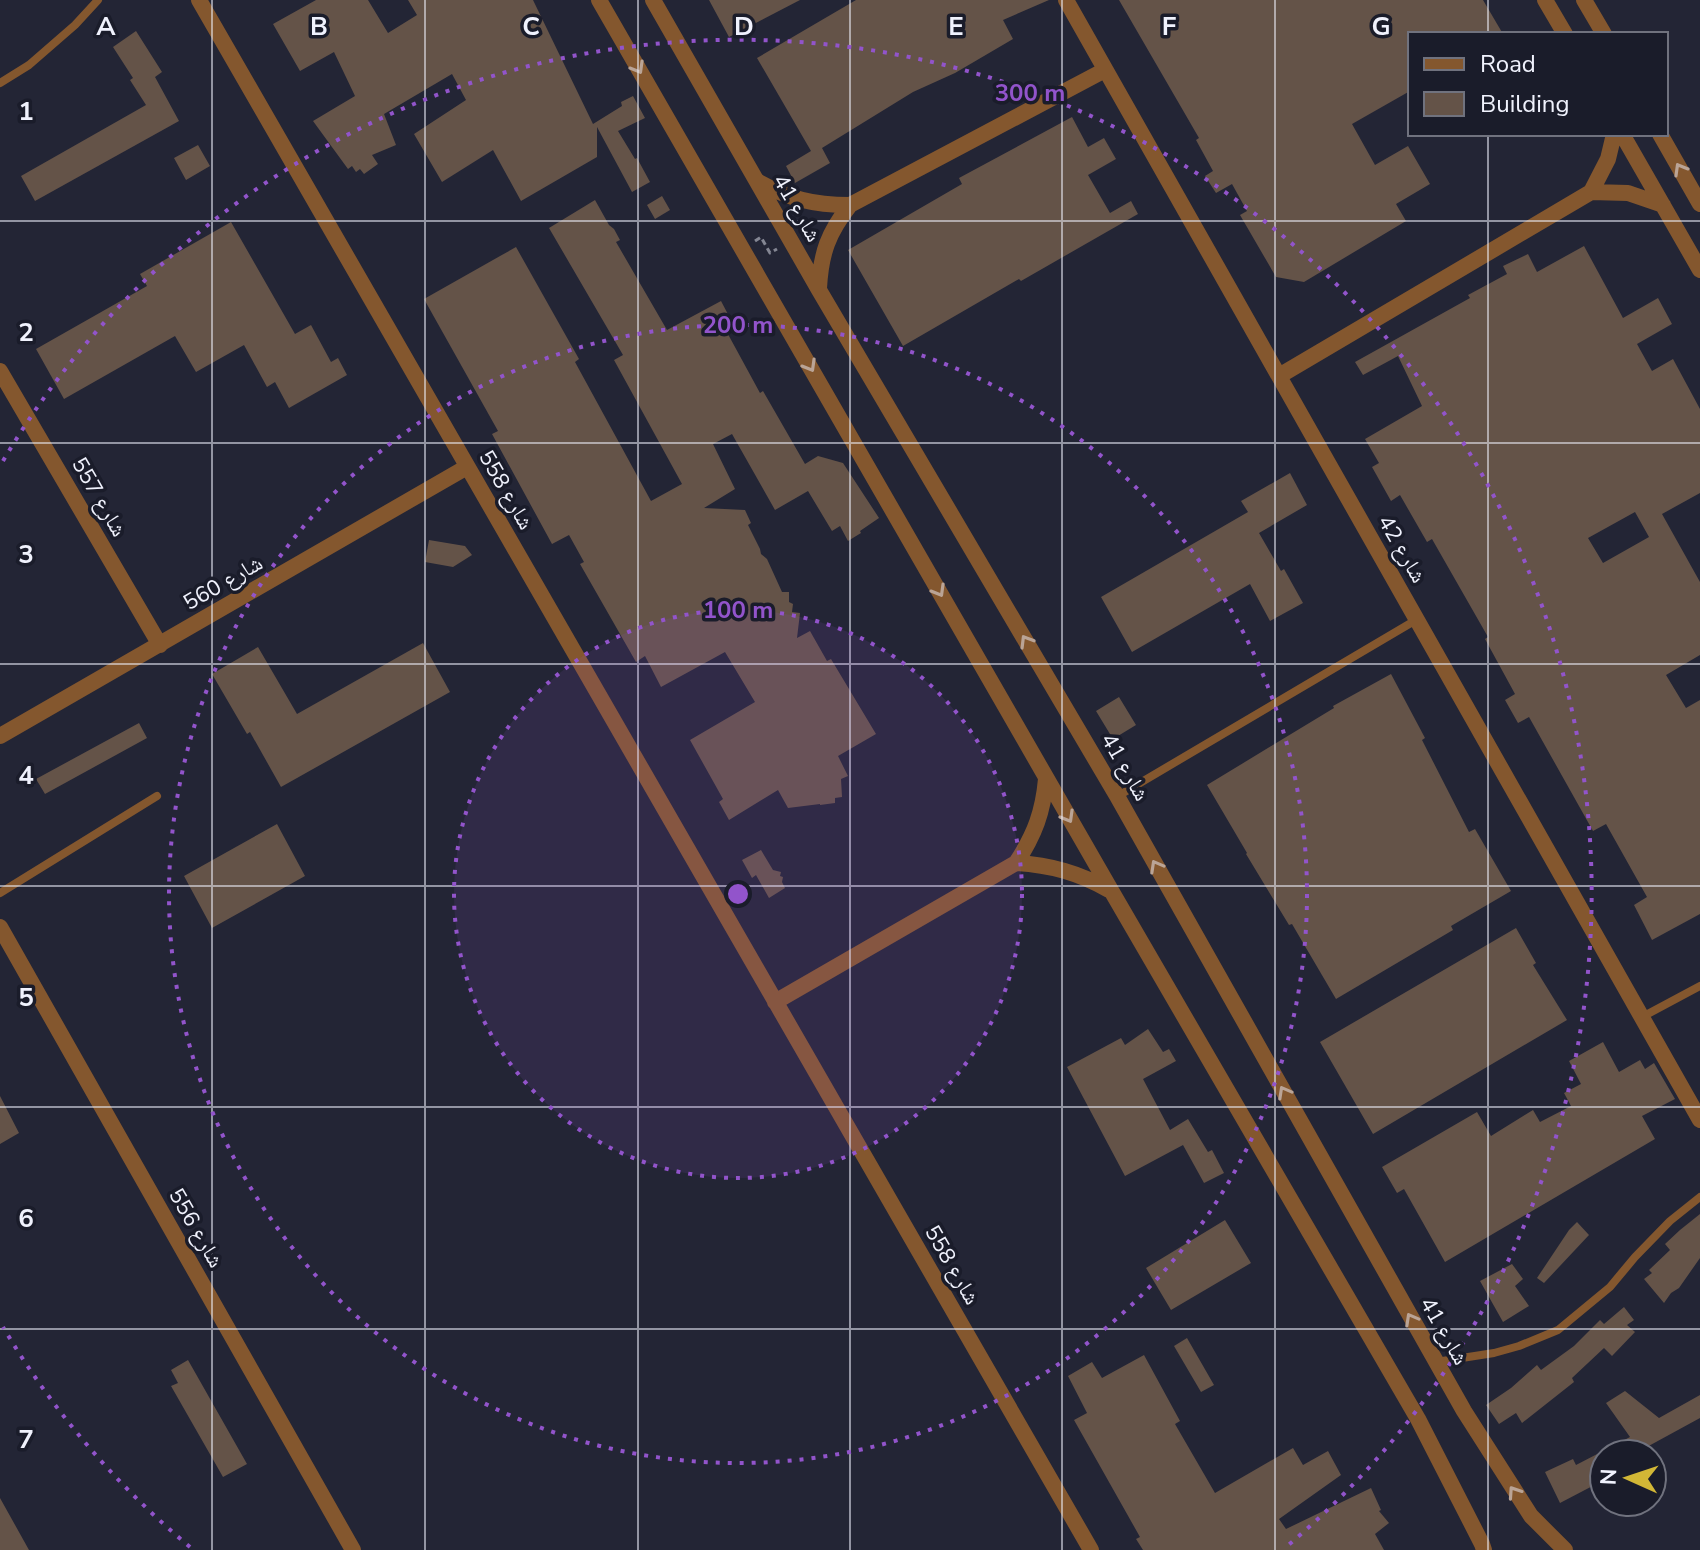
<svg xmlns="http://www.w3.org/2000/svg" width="1700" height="1550" viewBox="0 0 1700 1550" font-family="'Nunito Sans','Noto Naskh Arabic',sans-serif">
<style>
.building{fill:#645348;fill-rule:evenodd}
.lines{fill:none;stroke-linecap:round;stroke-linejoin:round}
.path{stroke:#848693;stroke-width:3;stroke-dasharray:6 4;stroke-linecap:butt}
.lane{stroke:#84572e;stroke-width:8}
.street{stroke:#84572e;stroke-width:16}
.oneway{stroke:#baa496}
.grid{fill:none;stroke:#f0f2fd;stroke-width:2;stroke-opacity:0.55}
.ring{fill:none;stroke:#9254cb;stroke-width:4;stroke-dasharray:4 8}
.labels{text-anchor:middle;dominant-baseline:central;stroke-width:7;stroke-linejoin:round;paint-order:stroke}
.street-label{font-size:22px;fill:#f0f2fd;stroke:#1a1c2a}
.grid-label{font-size:26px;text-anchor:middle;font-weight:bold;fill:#f0f2fd;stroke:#1a1c2a;stroke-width:7;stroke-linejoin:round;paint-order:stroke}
.centre{fill:#9254cb;stroke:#1a1c2a;stroke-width:4}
.ring-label{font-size:24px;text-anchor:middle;font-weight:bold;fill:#9254cb;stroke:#1a1c2a;stroke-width:7;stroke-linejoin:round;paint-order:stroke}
</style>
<rect width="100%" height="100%" fill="#232535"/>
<!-- building -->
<path class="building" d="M316,0H368L388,33L417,15L408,0H533L593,124L622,106L621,102L633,96L645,118L618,131L635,159L637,158L650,182L632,192L597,127V157L521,201L493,150L442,182L414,134L466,100L452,74L384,114L396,145L372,155L378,164L364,174L360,169L356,172L352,166L348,169L313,121L355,96L334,52L300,71L273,24Z
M709,0H800L729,37Z
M856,0H1049L1003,20L1013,39L955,73L913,92L822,148L830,163L795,183L786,166L811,151L757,58Z
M1119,0H1483L1503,34H1410V91L1352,124L1375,165L1408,146L1430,184L1396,204L1406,221L1304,282L1276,277L1240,215L1247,211L1232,184L1216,193L1205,176L1213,171L1196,140L1199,138Z
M136,31L162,72L155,77L179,121L35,201L21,176L146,105L130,80L133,78L113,47Z
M1072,117L1088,147L1104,138L1116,159L1088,175L1110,213L1131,201L1138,214L1021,281L1019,279L903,346L848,250L962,184L959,178Z
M198,145L210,166L186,180L174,158Z
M662,196L670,210L655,219L647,205Z
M595,200L609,225L614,229L620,240L616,242L667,330L721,301L731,320L723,325L760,393L763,391L805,464L818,456L843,463L879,518L860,531L861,533L848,541L840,526L832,531L808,491L775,510L732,434L713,444L735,489L704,508L745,510L751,523L748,525L760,549L761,554L767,559L782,592H789V602L793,604L792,612L800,613L797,638L810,631L827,661L831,659L876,734L838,756L848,776L841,779L842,797L835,798V803L820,805V804L788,808L778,790L729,820L719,802L723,799L690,740L755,702L725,652L661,687L645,656L636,662L580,564L584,562L569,535L552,544L492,434L498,431L424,299L516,247L579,359L575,362L651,501L682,484L614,360L623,355L549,228Z
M231,222L295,334L311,325L331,362L338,358L347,375L289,408L275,382L267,387L244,345L196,372L175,336L64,399L36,349L147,286L140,274Z
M1584,246L1623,318L1658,298L1672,324L1637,344L1652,371L1673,359L1700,409V493L1662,514L1700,582V655L1666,675L1686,708L1700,700V914L1652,940L1634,905L1647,897L1606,824L1593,831L1529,717L1518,723L1505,700L1515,694L1485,639L1488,637L1432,539L1427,542L1400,495L1391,501L1372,467L1379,463L1365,439L1422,406L1398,356L1363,375L1355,362L1470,298L1468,295L1507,274L1503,266L1528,254L1537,272ZM1635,512L1649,537L1603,563L1588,538Z
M1290,473L1307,505L1259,533L1281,571L1284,569L1303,603L1270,621L1250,584L1132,652L1101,597L1248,512L1241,501Z
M429,540L465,546L472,555L453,567L425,562Z
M423,643L450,692L281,787L250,732L247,734L212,674L258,647L297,714Z
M1391,674L1425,738L1422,740L1469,832L1475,829L1511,891L1451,926L1453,930L1336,999L1292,924L1289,925L1246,854L1247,853L1207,785L1334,708L1333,706Z
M1119,697L1136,725L1113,739L1096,711Z
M139,723L147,738L45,794L36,779Z
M277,824L305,876L212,928L184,876Z
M761,850L773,870L781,872L780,876L783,877L782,882L785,888L769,898L756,875L752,878L742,860Z
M1516,928L1536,963L1533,965L1567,1020L1373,1134L1320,1042Z
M1148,1029L1163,1052L1169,1049L1176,1061L1143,1079L1170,1130L1188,1119L1208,1152L1212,1150L1224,1173L1204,1183L1183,1145L1125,1176L1067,1067L1121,1038L1125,1045Z
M1603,1042L1619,1072L1640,1060L1645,1069L1654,1063L1675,1099L1642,1116L1655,1139L1445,1262L1404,1189L1397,1193L1382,1167L1477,1112L1491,1136L1533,1110L1540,1122L1571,1106L1564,1093L1581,1084L1569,1061Z
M0,1096L19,1133L0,1144Z
M1700,1214V1258L1679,1288L1671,1293L1664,1303L1644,1279L1652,1273L1649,1270L1670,1250L1665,1244L1680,1230Z
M1225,1220L1251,1263L1171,1310L1146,1268Z
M1577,1222L1589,1235L1544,1283L1537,1278L1569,1230Z
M1512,1264L1523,1279L1515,1286L1529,1306L1503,1322L1480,1281Z
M1624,1307L1634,1320L1627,1325L1635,1332L1612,1356L1604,1348L1572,1378L1574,1382L1522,1423L1516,1413L1499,1424L1486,1405L1511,1388L1537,1365L1541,1370L1574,1346L1600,1320L1604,1324Z
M1187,1338L1214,1385L1201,1392L1174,1346Z
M1144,1355L1180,1421L1175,1424L1215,1493L1293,1448L1303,1465L1328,1451L1341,1475L1279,1519L1286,1529L1371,1488L1381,1510L1379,1511L1389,1523L1375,1534L1384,1550H1143L1136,1539L1140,1537L1074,1420L1087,1413L1068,1376L1092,1362L1102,1378Z
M188,1360L247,1464L223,1477L171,1386L178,1383L171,1370Z
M1625,1391L1659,1418L1700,1395V1418L1634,1454H1604V1480L1560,1503L1545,1472L1573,1459L1576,1465L1630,1437L1606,1403Z
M0,1498L29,1550H0Z"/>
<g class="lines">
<!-- path -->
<path class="path" d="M755,241L761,237L770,253L777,249"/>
<!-- lane -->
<path class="lane" d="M0,83L29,65L75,25L98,0
M1118,796L1416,620
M0,893L157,796
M1642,1017L1700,986
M1436,1362L1494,1353L1519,1346L1558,1330L1610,1287L1635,1257L1670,1221L1700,1197"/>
<!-- street -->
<path class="street" d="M199,0L1091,1550
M599,0L1112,892L1418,1419L1482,1544L1484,1550
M653,0L819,290L1117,796L1464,1411L1531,1516L1565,1550
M1066,0L1700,1120
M1545,0L1565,34
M1584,0L1604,34
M1622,134L1700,270
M1660,134L1700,204
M757,181C789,199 813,205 850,205
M1591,192L1608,159L1614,134
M819,288C821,253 828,233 850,205L1105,70
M0,371L160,645
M1279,376L1591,192L1628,193L1663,205
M0,736L467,467
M1016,863C1051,865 1079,873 1109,890
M0,927L353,1550
M775,1002L1016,863C1035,834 1043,812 1046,779"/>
</g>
<!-- one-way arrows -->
<defs><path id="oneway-chevron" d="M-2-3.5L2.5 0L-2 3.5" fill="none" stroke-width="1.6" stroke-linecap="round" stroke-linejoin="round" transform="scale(2)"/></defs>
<g class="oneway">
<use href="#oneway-chevron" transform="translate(638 68) rotate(60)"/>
<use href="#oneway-chevron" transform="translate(1680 169) rotate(-120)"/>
<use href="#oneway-chevron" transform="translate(810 366) rotate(60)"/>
<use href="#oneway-chevron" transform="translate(939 591) rotate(60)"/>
<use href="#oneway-chevron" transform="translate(1026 641) rotate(-121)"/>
<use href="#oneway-chevron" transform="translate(1068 817) rotate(60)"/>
<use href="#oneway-chevron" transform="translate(1156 866) rotate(-119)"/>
<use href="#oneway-chevron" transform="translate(1284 1092) rotate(-119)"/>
<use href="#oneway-chevron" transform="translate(1411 1319) rotate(-119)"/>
<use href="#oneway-chevron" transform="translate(1514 1492) rotate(-124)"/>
</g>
<!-- grid -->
<path class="grid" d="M212,0V1550M425,0V1550M638,0V1550M850,0V1550M1062,0V1550M1275,0V1550M1488,0V34M1488,134V1550M0,221H1700M0,443H1700M0,664H1700M0,886H1700M0,1107H1700M0,1329H1700"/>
<!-- distance rings -->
<circle cx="738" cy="894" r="284" fill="#9254cb" fill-opacity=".12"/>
<g class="ring">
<circle cx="738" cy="894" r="284"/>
<circle cx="738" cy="894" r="569"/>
<path d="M190 1547A853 853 0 0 1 3 1327M3 461A853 853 0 1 1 1286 1547"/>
</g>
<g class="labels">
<!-- street labels -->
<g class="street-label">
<text transform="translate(797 208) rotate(60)">شارع 41</text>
<text transform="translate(506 490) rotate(60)">شارع 558</text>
<text transform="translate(99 497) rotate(60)">شارع 557</text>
<text transform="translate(1402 549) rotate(60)">شارع 42</text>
<text transform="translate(223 583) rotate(-30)">شارع 560</text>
<text transform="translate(1125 767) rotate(60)">شارع 41</text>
<text transform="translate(196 1228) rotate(60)">شارع 556</text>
<text transform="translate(952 1265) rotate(60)">شارع 558</text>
<text transform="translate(1444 1331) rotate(60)">شارع 41</text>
</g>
</g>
<g class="grid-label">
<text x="106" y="35">A</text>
<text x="319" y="35">B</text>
<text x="531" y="35">C</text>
<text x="744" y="35">D</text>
<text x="956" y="35">E</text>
<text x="1169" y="35">F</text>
<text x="1381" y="35">G</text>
<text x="26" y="120">1</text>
<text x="26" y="341">2</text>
<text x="26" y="563">3</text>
<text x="26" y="784">4</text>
<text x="26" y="1006">5</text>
<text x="26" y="1227">6</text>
<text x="26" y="1448">7</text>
</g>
<circle cx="738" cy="894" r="12" class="centre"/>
<g class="ring-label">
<text x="1030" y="101">300 m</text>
<text x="738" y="333">200 m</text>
<text x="738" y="618">100 m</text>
</g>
<!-- legend -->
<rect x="1408" y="32" width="260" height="104" fill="#1a1c2a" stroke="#70727e" stroke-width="2"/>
<rect x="1424" y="58" width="40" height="12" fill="#84572e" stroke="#70727e" stroke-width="2"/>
<text x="1480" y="72" font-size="24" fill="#f0f2fd">Road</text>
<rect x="1424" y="92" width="40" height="24" fill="#645348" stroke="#70727e" stroke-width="2"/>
<text x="1480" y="112" font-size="24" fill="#f0f2fd">Building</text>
<!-- north arrow -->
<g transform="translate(1628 1478) rotate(273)"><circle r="38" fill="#1a1c2a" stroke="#70727e" stroke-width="2"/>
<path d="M0-6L14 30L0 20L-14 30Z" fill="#d2b736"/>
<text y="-12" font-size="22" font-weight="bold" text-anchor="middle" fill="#f0f2fd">N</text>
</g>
</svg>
